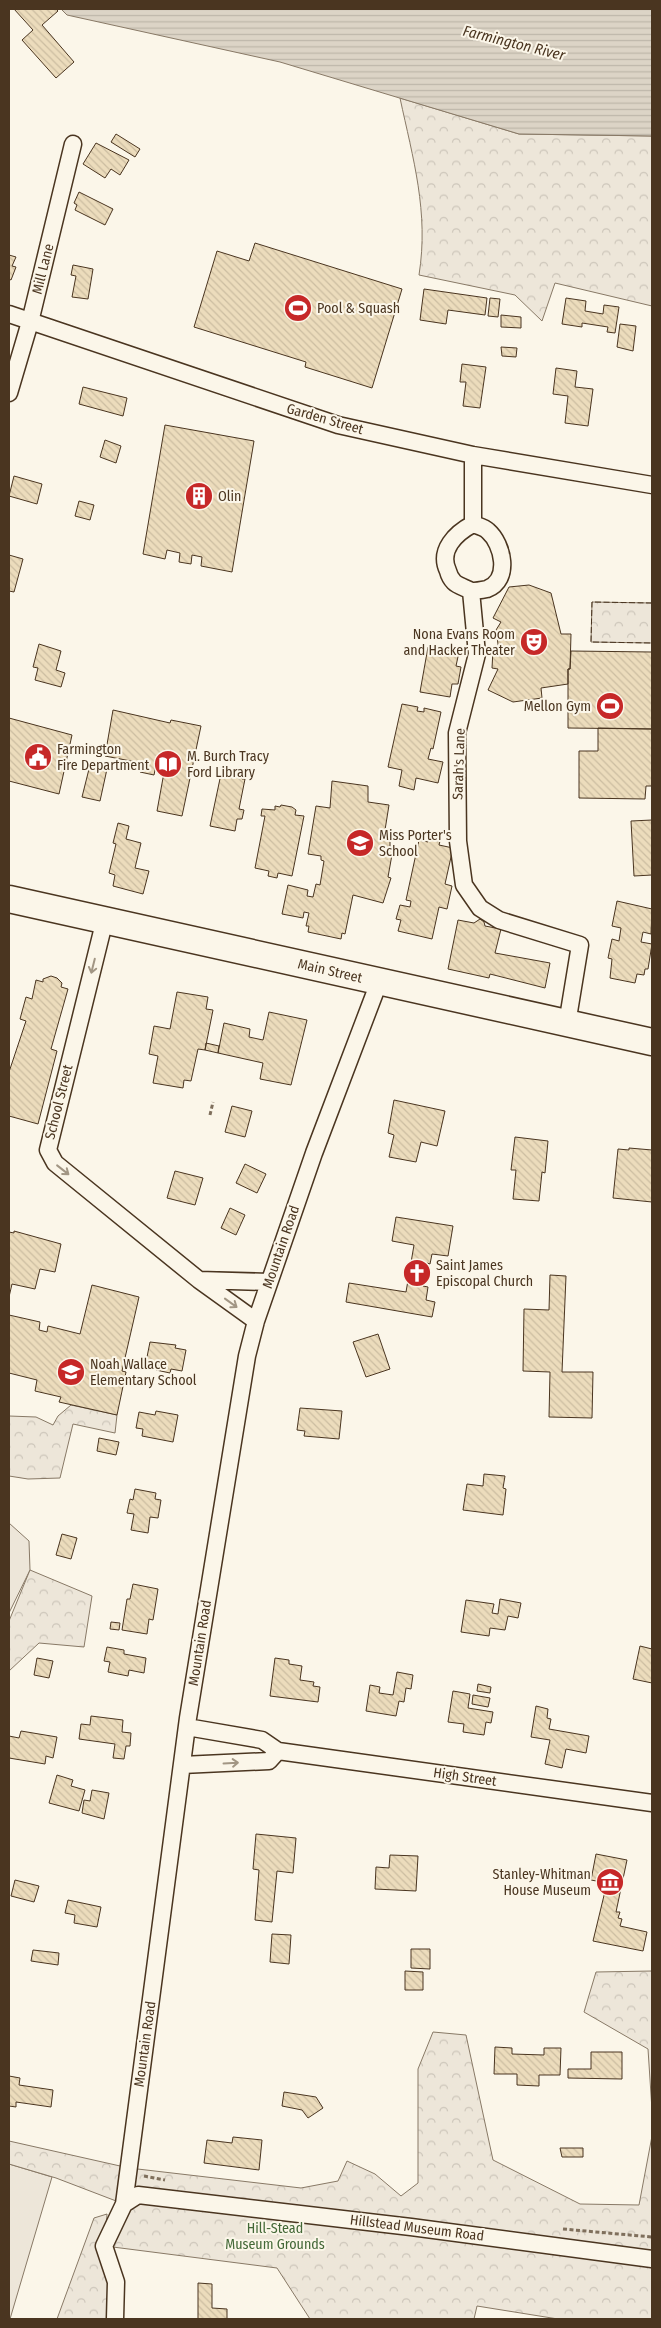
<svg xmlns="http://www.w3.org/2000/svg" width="661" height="2328" viewBox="0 0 661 2328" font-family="'Fira Sans Condensed',sans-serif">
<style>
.green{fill:#ede6d9;stroke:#887966}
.forest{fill:url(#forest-crowns);stroke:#887966}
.water{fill:url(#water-rules);stroke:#887966}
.building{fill:url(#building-back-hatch);stroke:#4a3520}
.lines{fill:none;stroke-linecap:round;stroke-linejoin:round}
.minor-casing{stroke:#4a3520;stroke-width:19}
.trunk-casing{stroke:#4a3520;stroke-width:29}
.path{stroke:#7f6f5c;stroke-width:3;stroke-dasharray:4 2.5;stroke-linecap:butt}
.minor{stroke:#fbf6e9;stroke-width:16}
.trunk{stroke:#fbf6e9;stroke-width:26}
.fence{stroke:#4a3520;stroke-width:1;stroke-dasharray:6 2.5;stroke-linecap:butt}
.oneway{stroke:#a29684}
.labels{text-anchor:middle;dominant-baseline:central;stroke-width:4;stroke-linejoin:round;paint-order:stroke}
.street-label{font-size:14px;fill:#4a3520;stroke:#fbf6e9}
.poi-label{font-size:14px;fill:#4a3520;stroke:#fbf6e9;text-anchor:start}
.park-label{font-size:14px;fill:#436837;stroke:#fbf6e9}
.water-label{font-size:15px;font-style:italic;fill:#4a3520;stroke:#fbf6e9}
</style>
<defs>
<pattern id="forest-crowns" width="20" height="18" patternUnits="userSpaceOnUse" patternTransform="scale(1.25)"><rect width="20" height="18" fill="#ede6d9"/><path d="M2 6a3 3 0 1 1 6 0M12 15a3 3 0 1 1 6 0" fill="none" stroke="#cdc6ba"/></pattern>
<pattern id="water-rules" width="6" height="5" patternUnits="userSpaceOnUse" patternTransform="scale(1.25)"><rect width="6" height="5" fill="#dcd4c6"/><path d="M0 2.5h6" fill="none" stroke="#beb7aa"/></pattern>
<pattern id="building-back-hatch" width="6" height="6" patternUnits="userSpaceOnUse" patternTransform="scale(1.25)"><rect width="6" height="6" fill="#ecdcbc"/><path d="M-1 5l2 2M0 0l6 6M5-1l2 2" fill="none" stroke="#ccbda1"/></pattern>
</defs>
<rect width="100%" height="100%" fill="#fbf6e9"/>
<!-- green -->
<path class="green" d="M9,1523L29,1541L30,1570L9,1613Z
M9,2164L52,2177L10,2319H9Z"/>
<!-- forest -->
<path class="forest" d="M400,98L519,134L652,136V306L555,283L542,321L515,295L419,275C429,212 413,159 400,98Z
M592,602L652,603V643L591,642Z
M71,1405L117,1415L115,1433L73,1424L60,1478L28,1479L9,1476V1416L36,1417L53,1425L58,1416Z
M30,1570L92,1596L84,1647L39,1643L9,1671V1621Z
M652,1971V2110L648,2049L584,2012L596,1972Z
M433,2032L466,2035L493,2160L580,2204L639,2205L652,2136V2319H558L477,2306L474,2319H310L277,2268L105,2246L115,2319H57L94,2218L107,2214L105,2244L124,2204L56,2178L9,2164V2141L129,2168L301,2188L338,2181L347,2161L375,2174L401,2196L418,2183V2069Z"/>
<!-- water -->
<path class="water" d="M61,9H652V136L519,134L280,62L67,15Z"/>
<!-- building -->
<path class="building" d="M14,9H56L58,11L42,25L74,62L56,78L22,40L33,30Z
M116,134L140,149L135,157L111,142Z
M96,143L129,160L120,175L111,169L105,178L83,164Z
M79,192L113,209L105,225L75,210L77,205L74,203Z
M255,243L402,289L372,388L305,367L306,362L194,327L217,251L249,261Z
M9,255L16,257L12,266L16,267L11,280L9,279Z
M73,265L93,269L88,299L72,297L76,276L71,275Z
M424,289L487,298L485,315L448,310L446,324L420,320Z
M490,298L500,299L498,317L488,316Z
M566,298L586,301L585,311L603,314L604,305L619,307L615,333L607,332L608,327L582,323V327L562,324Z
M501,315L521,317V328L501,327Z
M620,324L636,326L633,351L617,347Z
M501,347L517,348L516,357L502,356Z
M462,364L486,367L480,408L463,406L466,382H460Z
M556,368L577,371L575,387L593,389L588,426L565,423L568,396L553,394Z
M83,387L127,398L123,416L79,404Z
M165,425L254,441L232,572L201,566L202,557L192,555L191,564L179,562L180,553L167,550L165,559L143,554Z
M105,440L121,446L116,463L100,457Z
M14,476L42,484L37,504L9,496Z
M79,501L94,505L90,520L75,516Z
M9,555L23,559L14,592L9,591Z
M529,585L551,593L561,634H571L570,669H568V684L541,688L542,698L513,702L488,690L498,669L492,668L493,650L499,651L496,630L501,622L493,618L509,587Z
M39,644L61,651L56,670L65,673L61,687L35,680L38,668L33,667Z
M428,647L459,652L456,666L461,667L458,684H452L450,697L420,692Z
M571,651L652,652V729L568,728V669H570Z
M402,704L418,707L417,711L424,712V708L441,712L433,749L431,748L428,759L443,762L438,783L416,778L414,790L399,786L402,770L388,767Z
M113,710L170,723L171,720L201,726L182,816L157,811L165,767L156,765L154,775L140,772L141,763L105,756Z
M9,718L72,735L59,794L9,781Z
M598,728L652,729V786H646L645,799L579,798V751H598Z
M90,765L107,769L100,801L82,797Z
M221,774L236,777L237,774L243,775L242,779H245L239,809L244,810L242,819H237L235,831L210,826Z
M332,781L368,786V802L389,805L385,830L390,831V848L393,849L388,877L391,878L383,903L353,895L345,934L342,933L341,939L308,932L309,926H306L309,913L304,912L303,918L282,914L288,885L308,890L307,896L313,897L316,884L320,885L324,861L321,860V856L308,854L316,806L330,808Z
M281,805L292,807L296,810L295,815L304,816L292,876L278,873L277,878L268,876L269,871L255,868L265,816H261L262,809L275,810V806L280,807Z
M652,820V875L634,876L631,821Z
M118,823L129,826L126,839L141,843L135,868L149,871L143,894L113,886L115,875L109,873L116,844L113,843Z
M428,839L440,841L439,845L453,848L445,884L452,886L447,909L439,907L432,939L398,931L401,920L396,919L400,905L410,907L411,901L406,900L419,840L428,842Z
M617,901L652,909L651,934L643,932L641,942L652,944L648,969H645L644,975L637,974L635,983L610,978L612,959L608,958L612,939L619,941L621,928L612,926Z
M480,919L484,922L485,926L501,929L495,953L550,963L545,988L490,974L489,978L448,969L458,920L474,923Z
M51,976L57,978L62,983L61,987L68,989L51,1049L57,1051L38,1124L9,1116V1072L26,1021L20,1019L26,997L32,999L36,980L43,982V979Z
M177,992L208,997L206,1009L213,1010L205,1050L198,1049L191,1081L184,1080L183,1088L153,1083L158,1056L149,1054L154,1026L170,1029Z
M269,1012L307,1020L291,1085L260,1079L263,1063L218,1053L224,1023L250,1029L249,1037L263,1040Z
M206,1043L219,1046L218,1053L205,1050Z
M394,1100L445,1111L437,1146L421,1142L416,1162L389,1157L394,1135L388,1133Z
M232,1106L252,1111L245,1137L225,1132Z
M515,1137L548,1141L545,1173L542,1172L539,1201L513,1199L516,1170H511Z
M629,1148L652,1150V1202L613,1198L618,1149L629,1150Z
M245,1164L266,1174L257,1193L236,1183Z
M175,1171L203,1178L195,1205L167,1198Z
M230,1208L245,1215L236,1235L221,1228Z
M396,1217L453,1226L448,1256L432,1254L430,1264L427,1263L423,1286L428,1287L426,1300L435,1302L432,1317L346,1302L349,1283L406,1292L414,1245L392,1241Z
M14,1231L61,1244L55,1272L40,1269L35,1289L12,1284L9,1297V1232L14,1233Z
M550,1275L566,1276L562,1372H593L592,1418L549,1417L550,1372L523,1371L524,1309L549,1310Z
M92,1285L139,1297L122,1371L126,1372L117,1415L59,1402L61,1397L35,1391L37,1380L9,1373V1315L40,1322L39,1330L47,1332L48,1326L80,1334Z
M378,1334L390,1369L366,1377L353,1342Z
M150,1342L176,1345L175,1348L186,1350L182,1371L171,1369L170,1373L156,1370L157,1365L146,1362Z
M300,1408L342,1411L339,1439L304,1436L305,1431L297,1430Z
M156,1411L178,1415L173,1442L142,1436L143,1429L136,1428L139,1412L155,1415Z
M99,1438L119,1442L116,1455L97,1451Z
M484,1474L505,1476L503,1488L506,1489L503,1515L463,1510L467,1484L483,1486Z
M135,1489L156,1493L155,1499L161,1500L158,1518L150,1517L148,1533L131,1530L134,1514L127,1513L130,1499L133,1500Z
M62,1534L77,1538L71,1559L56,1555Z
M133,1584L158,1589L153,1620L149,1619L147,1634L122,1630L127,1599H130Z
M500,1599L521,1603L518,1618L508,1616L505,1630L490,1628L489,1636L461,1632L466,1600L494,1604L492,1613L498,1614Z
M111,1622L120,1623L119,1630L110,1629Z
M640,1646L652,1649V1683L633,1679Z
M107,1647L124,1650V1654L146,1658L144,1673L129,1670L128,1676L108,1672L110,1662L104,1661Z
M37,1658L53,1661L49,1678L34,1675Z
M275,1658L289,1660V1664L302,1666L300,1680L314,1682L313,1686L320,1687L318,1702L270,1696Z
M397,1672L413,1675L411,1689L406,1688L404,1702L399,1701L396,1716L366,1711L370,1685L380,1687L379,1693L393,1695Z
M478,1684L491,1687L490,1693L477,1691Z
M453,1691L470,1694L468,1708L493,1712L491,1723L486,1722L484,1735L463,1732L464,1724L448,1722Z
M473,1695L490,1698L488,1707L472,1704Z
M536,1706L548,1709L547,1718L551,1719L549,1729L589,1736L586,1753L566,1749L562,1768L545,1764L550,1740L531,1737Z
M91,1716L123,1720L122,1732L131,1733L130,1746H126L124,1759L113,1758L115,1744L79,1739L81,1724L90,1725Z
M21,1731L57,1737L53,1758L46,1756L45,1764L9,1758V1736L19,1738Z
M57,1775L73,1780L71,1786L85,1790L79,1811L49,1803Z
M92,1790L109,1793L104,1819L82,1813L84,1800L90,1801Z
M256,1834L296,1838L293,1873L277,1871L272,1922L255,1920L259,1870L253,1869Z
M596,1854L627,1860L616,1912H620L618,1918L622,1919L620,1926L647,1932L643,1951L593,1941L607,1883L591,1880Z
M390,1855L418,1856L416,1891L375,1889L376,1867L389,1868Z
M15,1880L39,1886L34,1902L11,1896Z
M68,1900L101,1907L97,1927L74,1923L75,1915L65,1913Z
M272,1934L291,1935L289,1964L270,1962Z
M411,1949H430V1969L411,1968Z
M33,1950L59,1953L58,1965L31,1961Z
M405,1971L423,1972V1990H405Z
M495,2047L512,2048V2054L544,2055V2048H561L560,2075H539V2086L517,2085V2074H494Z
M591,2052H622V2079L568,2078V2069H591Z
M9,2076L20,2078L19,2085L53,2090L51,2107L16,2102V2107L9,2106Z
M284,2092L316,2097L323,2108L308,2118L302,2110L282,2106Z
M233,2137L262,2140L259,2170L204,2163L207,2140L232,2143Z
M560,2148H583V2157H562Z
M198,2283L212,2284V2308L227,2309V2319H198Z"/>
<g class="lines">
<defs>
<path id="minor" d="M9,314L338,425L473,455L652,485
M9,393L30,322L73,144
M473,455V524C456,533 438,550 448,571C449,575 451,579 454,582C458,586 466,588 471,591L477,654L457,733L458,841L464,885L480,908L499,920L580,945L567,1024
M471,591C476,591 482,590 487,589C511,580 503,544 488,531C484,527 478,526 473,524
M105,919L48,1150L55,1163L199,1280L256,1321
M199,1280L269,1282
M187,1727L262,1740L278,1751L652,1803
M182,1765L269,1761L278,1751
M124,2204L138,2195L411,2227L652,2259
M115,2319L116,2282L104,2246L124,2204L188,1718L247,1356L256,1321L314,1153L379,982"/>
<path id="trunk" d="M9,899L652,1042"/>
</defs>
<!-- minor casing -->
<use href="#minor" class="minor-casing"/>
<!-- trunk casing -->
<use href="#trunk" class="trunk-casing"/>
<!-- path -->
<path class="path" d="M210,1115L213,1102
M144,2176L165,2180
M563,2229L652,2237"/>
<!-- minor -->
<use href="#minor" class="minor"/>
<!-- trunk -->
<use href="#trunk" class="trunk"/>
<!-- fence -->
<path class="fence" d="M652,603L592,602L591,642L652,643"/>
</g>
<!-- one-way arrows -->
<defs><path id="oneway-shaft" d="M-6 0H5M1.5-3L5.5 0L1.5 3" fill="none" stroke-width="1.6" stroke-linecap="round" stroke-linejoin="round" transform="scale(1.25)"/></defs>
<g class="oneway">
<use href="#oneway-shaft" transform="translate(93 966) rotate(104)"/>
<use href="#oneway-shaft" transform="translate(63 1170) rotate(38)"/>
<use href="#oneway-shaft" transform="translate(231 1303) rotate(36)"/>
<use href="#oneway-shaft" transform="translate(231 1763) rotate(-3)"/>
</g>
<!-- icons -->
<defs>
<symbol id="stadium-disc" viewBox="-11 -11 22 22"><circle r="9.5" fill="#c62828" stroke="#fbf6e9"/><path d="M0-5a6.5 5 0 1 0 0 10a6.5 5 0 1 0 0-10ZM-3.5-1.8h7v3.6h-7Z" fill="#fff"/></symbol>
<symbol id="building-disc" viewBox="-11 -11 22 22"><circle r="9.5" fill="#c62828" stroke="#fbf6e9"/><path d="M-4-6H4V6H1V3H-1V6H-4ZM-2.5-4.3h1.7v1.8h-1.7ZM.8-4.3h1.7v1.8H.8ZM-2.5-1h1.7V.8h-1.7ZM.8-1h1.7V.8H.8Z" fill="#fff"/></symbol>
<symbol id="theatre-disc" viewBox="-11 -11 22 22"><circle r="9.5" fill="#c62828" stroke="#fbf6e9"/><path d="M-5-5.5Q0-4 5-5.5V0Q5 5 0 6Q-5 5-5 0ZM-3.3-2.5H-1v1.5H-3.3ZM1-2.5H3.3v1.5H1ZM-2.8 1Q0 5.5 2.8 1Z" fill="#fff"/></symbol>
<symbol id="civic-disc" viewBox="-11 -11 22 22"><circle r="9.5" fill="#c62828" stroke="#fbf6e9"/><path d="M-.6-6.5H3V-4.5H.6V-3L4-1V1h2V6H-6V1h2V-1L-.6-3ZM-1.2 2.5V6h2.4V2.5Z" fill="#fff"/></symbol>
<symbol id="library-disc" viewBox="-11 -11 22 22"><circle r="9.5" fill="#c62828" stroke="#fbf6e9"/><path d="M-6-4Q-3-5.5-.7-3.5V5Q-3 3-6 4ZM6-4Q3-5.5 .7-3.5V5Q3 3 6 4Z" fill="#fff"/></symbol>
<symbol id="school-disc" viewBox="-11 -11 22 22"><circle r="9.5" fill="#c62828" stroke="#fbf6e9"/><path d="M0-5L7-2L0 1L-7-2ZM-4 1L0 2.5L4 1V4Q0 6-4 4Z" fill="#fff"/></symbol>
<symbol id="church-disc" viewBox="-11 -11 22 22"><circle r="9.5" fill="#c62828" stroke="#fbf6e9"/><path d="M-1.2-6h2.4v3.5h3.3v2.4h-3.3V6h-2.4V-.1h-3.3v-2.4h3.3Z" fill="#fff"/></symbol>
<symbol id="museum-disc" viewBox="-11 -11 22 22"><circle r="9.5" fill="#c62828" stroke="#fbf6e9"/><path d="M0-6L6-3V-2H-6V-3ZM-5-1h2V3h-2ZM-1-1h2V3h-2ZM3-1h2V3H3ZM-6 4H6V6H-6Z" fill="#fff"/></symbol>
</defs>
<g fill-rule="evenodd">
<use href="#stadium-disc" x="282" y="292" width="32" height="32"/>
<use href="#building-disc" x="183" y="480" width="32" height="32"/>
<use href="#theatre-disc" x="518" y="626" width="32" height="32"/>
<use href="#stadium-disc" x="594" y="690" width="32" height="32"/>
<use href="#civic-disc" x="22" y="741" width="32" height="32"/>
<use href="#library-disc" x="152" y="748" width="32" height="32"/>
<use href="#school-disc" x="344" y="827" width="32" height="32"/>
<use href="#church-disc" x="401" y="1257" width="32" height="32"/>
<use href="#school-disc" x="55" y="1356" width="32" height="32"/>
<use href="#museum-disc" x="594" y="1866" width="32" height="32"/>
</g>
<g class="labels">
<!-- street labels -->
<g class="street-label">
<text transform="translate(43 269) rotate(-76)">Mill Lane</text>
<text transform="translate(325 419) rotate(16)">Garden Street</text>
<text transform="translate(459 764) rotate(-88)">Sarah's Lane</text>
<text transform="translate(330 971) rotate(13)">Main Street</text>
<text transform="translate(59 1102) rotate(-76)">School Street</text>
<text transform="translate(281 1247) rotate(-71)">Mountain Road</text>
<text transform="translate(200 1643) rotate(-81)">Mountain Road</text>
<text transform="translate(465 1777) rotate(8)">High Street</text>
<text transform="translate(145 2044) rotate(-82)">Mountain Road</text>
<text transform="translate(417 2228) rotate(7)">Hillstead Museum Road</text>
</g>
<!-- poi labels -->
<g class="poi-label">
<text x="317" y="308">Pool &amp; Squash</text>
<text x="218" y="496">Olin</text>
<text x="515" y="634" text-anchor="end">Nona Evans Room<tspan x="515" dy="16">and Hacker Theater</tspan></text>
<text x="591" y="706" text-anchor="end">Mellon Gym</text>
<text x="57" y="749">Farmington<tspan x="57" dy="16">Fire Department</tspan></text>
<text x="187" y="756">M. Burch Tracy<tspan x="187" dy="16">Ford Library</tspan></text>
<text x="379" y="835">Miss Porter's<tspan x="379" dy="16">School</tspan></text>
<text x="436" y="1265">Saint James<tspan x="436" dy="16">Episcopal Church</tspan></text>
<text x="90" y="1364">Noah Wallace<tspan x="90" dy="16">Elementary School</tspan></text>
<text x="591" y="1874" text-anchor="end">Stanley-Whitman<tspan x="591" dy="16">House Museum</tspan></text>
</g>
<!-- park labels -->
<g class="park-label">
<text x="275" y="2228">Hill-Stead<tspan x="275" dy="16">Museum Grounds</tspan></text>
</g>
<!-- water labels -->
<g class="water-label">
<text transform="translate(514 43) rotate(14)">Farmington River</text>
</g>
</g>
<!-- border -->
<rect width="661" height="2328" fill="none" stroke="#4a3520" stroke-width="20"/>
</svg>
